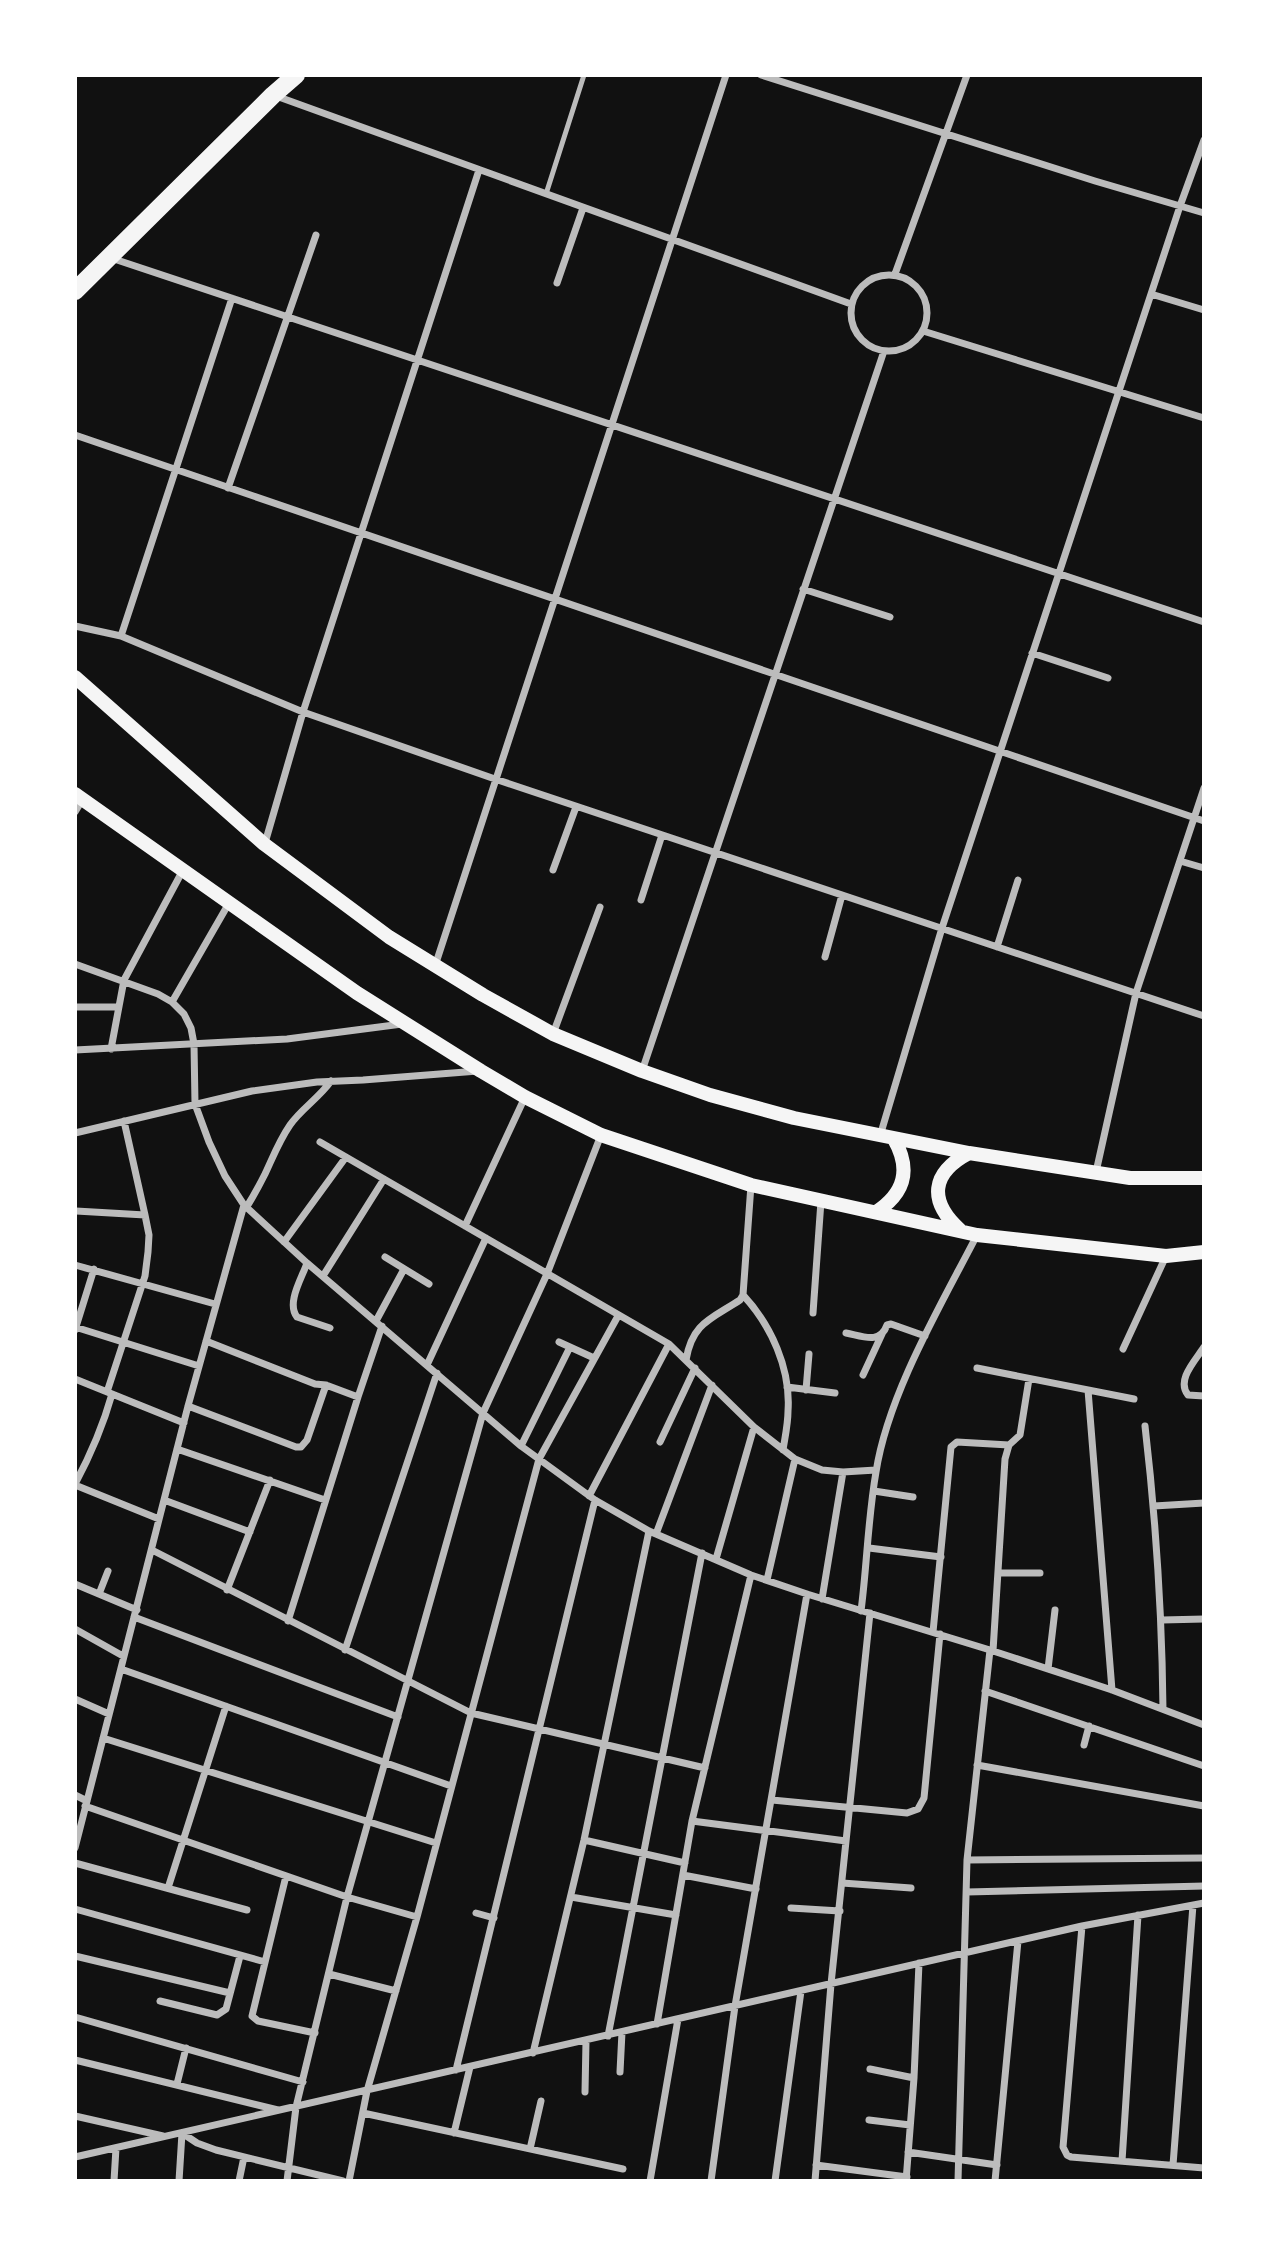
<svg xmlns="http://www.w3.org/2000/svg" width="1279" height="2256" viewBox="0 0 1279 2256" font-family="Rubik,sans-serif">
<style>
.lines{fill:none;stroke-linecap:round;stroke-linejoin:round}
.service{stroke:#bcbcbc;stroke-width:5}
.minor{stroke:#bcbcbc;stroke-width:7}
.secondary{stroke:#f5f5f5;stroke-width:14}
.primary{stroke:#f5f5f5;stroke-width:18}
</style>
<rect width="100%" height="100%" fill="#111"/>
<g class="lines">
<!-- service -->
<path class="service" d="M546,194L584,75"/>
<!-- minor -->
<path class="minor" d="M761,75L1095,181L1204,213
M276,96L851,304
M111,258L1204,622
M895,274L967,75
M851 313a38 38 0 1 1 76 0a38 38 0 1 1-76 0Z
M557,283L583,208
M1151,294L1204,310
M923,331L1204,418
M75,435L1204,821
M228,488L316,235
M803,589L890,617
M75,626L121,636L303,712L495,779L1204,1016
M121,636L232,298
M1032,653L1108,678
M75,812L83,799
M265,843L303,712L479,170
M1180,861L1204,868
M553,870L576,807
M641,900L662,835
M997,947L1018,880
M825,957L842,895
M75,964L158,994L172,1002L184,1014L191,1028L194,1044L195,1104L209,1142L225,1176L244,1205L307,1263L521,1446L595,1500L649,1531L751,1575L807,1594L990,1650L1112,1690L1204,1725
M435,966L726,75
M172,1002L229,903
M75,1007H118
M553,1034L600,907
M111,1049L124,980L183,870
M75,1050L287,1039L402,1024
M642,1071L884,351
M75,1133L252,1091L317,1082L363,1080L478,1071
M880,1136L942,928L1180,206L1204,140
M320,1142L669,1344L754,1427L795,1459L822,1470L843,1472L876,1470
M1096,1172L1136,993L1204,788
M246,1208C253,1197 259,1186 265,1174C273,1157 279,1141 290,1125C301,1109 319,1098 331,1081
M76,1211L145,1215
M465,1226L525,1097
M284,1242L346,1157
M385,1257L429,1284
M307,1263C302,1278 286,1303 297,1317L330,1328
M75,1265L215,1304
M323,1276L384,1179
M743,1295C771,1325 791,1369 788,1411C788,1424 785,1437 783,1450
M813,1313L821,1201
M376,1321L404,1269
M75,1327L199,1366
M75,1330L94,1269
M846,1333C862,1336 880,1345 887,1325L891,1324L925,1336
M206,1341L315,1384L326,1385
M559,1342L594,1358
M1204,1347C1195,1361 1176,1380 1188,1395L1204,1396
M1123,1349L1166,1256
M686,1360C692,1323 711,1319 740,1300L743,1295L751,1185
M427,1365L486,1238
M977,1368L1134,1399
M863,1375L882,1334
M75,1379L184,1423
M787,1387L835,1393
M806,1390L809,1354
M1088,1390L1112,1690
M107,1392L145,1276L148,1252L149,1235L145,1215L124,1121
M188,1406L296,1447H301L307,1440L326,1385L358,1397
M1145,1426C1156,1521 1162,1614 1163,1709
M660,1442L695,1368
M521,1446L570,1347
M177,1449L325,1500
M75,1484C91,1454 103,1426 112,1394
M75,1485L159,1519
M874,1491L913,1497
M589,1496L669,1344
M164,1500L250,1532
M1154,1506L1204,1503
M656,1534L712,1385
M869,1548L941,1557
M152,1550L471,1713L705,1768
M716,1559L754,1427
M998,1573H1040
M767,1580L795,1459
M75,1584L137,1610
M227,1590L270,1480
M99,1594L108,1571
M822,1599L843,1472
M861,1611C867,1565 868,1517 876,1472C888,1394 941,1305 977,1235
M134,1617L398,1717
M1162,1620L1204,1619
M288,1621L358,1397L382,1326
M75,1629L123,1656
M933,1632L951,1447L957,1442L1009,1445
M345,1650L437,1373
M993,1651L1005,1459L1009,1445L1020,1435L1029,1379
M121,1669L451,1786
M1048,1669L1055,1610
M985,1691L1204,1766
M75,1699L109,1714
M103,1738L436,1843
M1084,1745L1089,1726
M977,1765L1204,1806
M75,1795L87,1801
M772,1800L907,1813L918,1809L924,1798L940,1634
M85,1806L347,1897L417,1917
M692,1821L846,1841
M584,1840L685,1863
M75,1848L188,1406L244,1205
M967,1860L1204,1858
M75,1863L247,1910
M683,1875L756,1889
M286,1876L252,2016L258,2021L315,2033
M842,1883L911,1888
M168,1888L226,1706
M967,1892L1204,1886
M571,1897L676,1915
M791,1908L840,1911
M75,1909L265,1962
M476,1913L494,1918
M1082,1926L1063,2147L1067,2155L1071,2157L1204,2168
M75,1956L230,1993
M329,1974L396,1991
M160,2001L217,2015L226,2009L240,1956
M75,2017L303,2082
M657,2024L692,1821L751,1575
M608,2036L702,1553
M533,2053L584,1840L649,1531
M75,2060L278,2110
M870,2069L914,2078
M456,2070L595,1500
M620,2072L622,2032
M177,2084L186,2048
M585,2092L586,2041
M363,2113L623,2169
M75,2116L163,2136
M869,2120L910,2125
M454,2133L470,2067
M530,2149L541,2101
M908,2152L997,2165
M75,2157L1082,1926L1204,1903
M1122,2161L1138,1915
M816,2165L907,2177
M1173,2165L1193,1905
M114,2181L116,2148
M179,2181L182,2133L197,2143L216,2150L343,2181
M239,2181L244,2157
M287,2181L296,2107L347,1897L483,1413L547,1274L601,1135
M349,2181L367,2091L417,1917L539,1459L618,1316
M650,2181L678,2019
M711,2181L735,2006L807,1594
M775,2181L801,1991
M815,2181L831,1984L870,1613
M906,2181L914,2078L919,1963
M958,2181L967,1860L990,1650
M995,2181L1018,1941"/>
<!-- secondary -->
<path class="secondary" d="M75,677L264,844L389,937L483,995L553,1034L642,1071L710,1095L794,1118L969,1153L1130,1178H1204
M75,794L357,993L481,1071L525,1097L601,1135L751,1185L977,1235L1166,1256L1204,1252
M876,1212C905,1193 911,1169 894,1139
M960,1230C928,1201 931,1173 969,1153"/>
<!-- primary -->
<path class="primary" d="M75,291L273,95L296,75"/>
</g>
<!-- border -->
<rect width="1279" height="2256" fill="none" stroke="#ffffff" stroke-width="154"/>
</svg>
